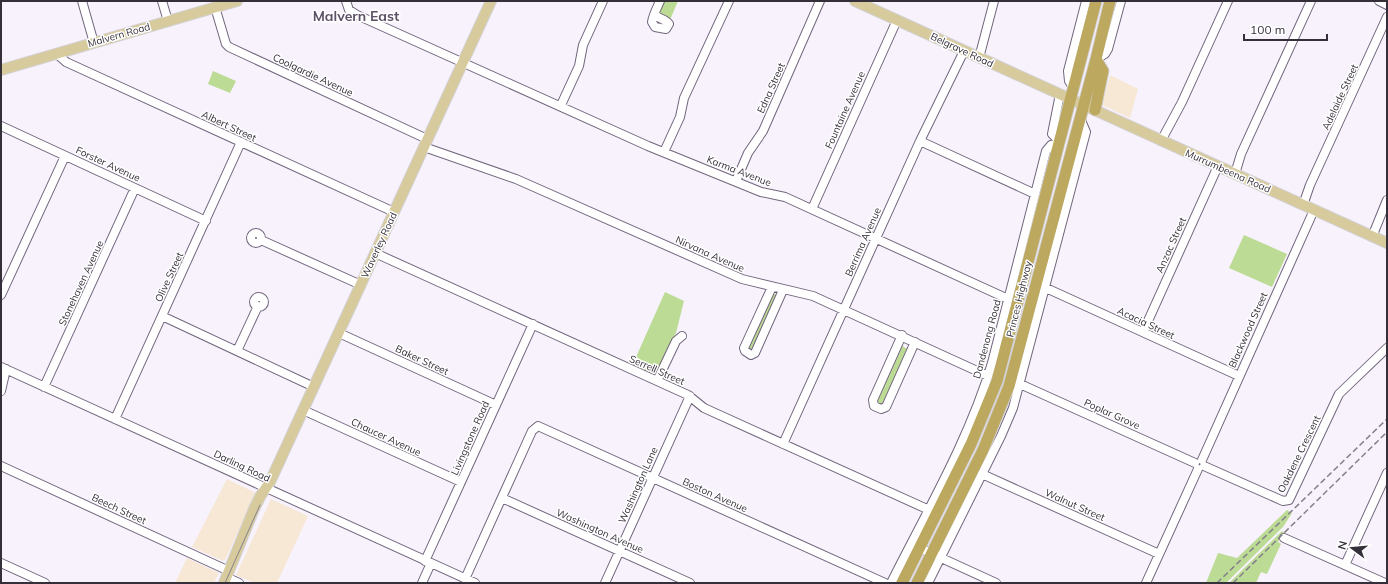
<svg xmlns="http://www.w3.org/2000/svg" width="1388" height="584" viewBox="0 0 1388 584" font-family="Mulish,sans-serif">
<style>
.commercial{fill:#f7e8d5}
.green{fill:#bcdb94}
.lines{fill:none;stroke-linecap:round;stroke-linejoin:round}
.minor-casing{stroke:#72657c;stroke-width:10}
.major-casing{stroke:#d3d1d3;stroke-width:12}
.highway-casing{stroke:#d3d1d3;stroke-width:13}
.minor{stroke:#fff;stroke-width:8}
.major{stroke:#d7cb9e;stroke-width:10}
.highway{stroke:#bca85e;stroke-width:11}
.tram{stroke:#86808b;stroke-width:1}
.rail{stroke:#86808b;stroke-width:1.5;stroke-dasharray:6 3;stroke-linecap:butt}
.labels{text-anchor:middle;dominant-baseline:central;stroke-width:3;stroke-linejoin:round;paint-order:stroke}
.street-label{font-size:10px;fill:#352f39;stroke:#fff}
.district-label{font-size:14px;font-weight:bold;fill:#5d5067;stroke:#fff}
</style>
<rect width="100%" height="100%" fill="#f8f2fd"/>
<!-- commercial -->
<path class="commercial" d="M1110,75L1138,89L1130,118L1102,105Z
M227,479L256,493L225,560L223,561L192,547Z
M271,499L308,516L277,583H254L236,575Z
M187,558L219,573L214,583H175Z"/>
<!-- green -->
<path class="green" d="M665,1H678L670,20L658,15Z
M213,71L236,81L230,93L208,84Z
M1244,235L1287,254L1272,287L1229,268Z
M665,292L684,301L676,333L654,377L632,366Z
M772,294L779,295L752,353L747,347Z
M901,344L905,348H910L885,404L882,405L877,404L876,399Z
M1287,510L1292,513L1283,527L1226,583H1206L1218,553L1237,558Z
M1282,531L1285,533L1278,542L1281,544L1267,574L1261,572L1256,583H1229Z"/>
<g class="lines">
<defs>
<path id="minor" d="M82,1L94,43
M162,1L168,21
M346,1L349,10L357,15L648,146L761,192L785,197L1008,299
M1379,1L1387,5
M215,7L226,44L229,47L427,139
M655,13C656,19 665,18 669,24L666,29L655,27L652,22C653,15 657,8 660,1
M57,54L66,62L394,212
M979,58L994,1
M1096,59L1105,54L1108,49L1121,1
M1073,87L1069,81L1068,71L1086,1
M561,105L579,66L583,45L603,1
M1,126L206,221
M920,141L1035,194
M1161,141L1182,102L1228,1
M424,147L516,179L742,279L813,296L988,376
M664,152L680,117L684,98L729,1
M1235,174L1241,154L1311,1
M736,181L748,153L763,131L820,1
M1303,205L1310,185L1387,17
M812,209L897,20
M251 238a5 5 0 1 1 10 0a5 5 0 1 1-10 0Z
M1372,237L1387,200
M261,240L361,285
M375,253L688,395L704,408L927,509
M772,287L744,348L745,351L751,355L755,353L783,290
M1046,288L1239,376
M1,295L65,156
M254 302a5 5 0 1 1 10 0a5 5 0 1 1-10 0Z
M162,316L314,387
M1143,332L1218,166
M339,333L496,405
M902,335L873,400L874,406L881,409L886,407L915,342
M237,351L258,306
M1,367L475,583
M657,381L676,341L682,336
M1020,384L1195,463
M44,387L135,188
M1,391L6,369
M303,410L461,482
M115,419L241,142
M783,444L920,141L964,51
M1202,460L1314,210
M1,466L229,571
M1204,466L1283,501L1289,500L1339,394L1387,348
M982,474L1159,554
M502,498L690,583
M1284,538L1385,583
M915,546L996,583
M425,561L533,324
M1,563L45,583
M1345,565L1387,473
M226,577L239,583
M465,579L532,431L538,426L885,583
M422,583L431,563
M605,583L690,396
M891,583C927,511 969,440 992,363L1046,151L1051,145L1060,142L1052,134L1060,94
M928,583L1001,436L1013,408L1086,132L1080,118
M1146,583L1198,469"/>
<path id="major" d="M855,1L1387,243
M1,70L237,1
M224,583L254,509L261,495L270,482L491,1"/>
<path id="highway" d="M1095,110L1103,71L1096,59
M902,583L971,444L997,381L1096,1
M917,583L983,450L1009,386L1096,59L1110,1"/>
</defs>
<!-- minor casing -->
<use href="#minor" class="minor-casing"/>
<!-- major casing -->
<use href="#major" class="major-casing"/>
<!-- highway casing -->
<use href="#highway" class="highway-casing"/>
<!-- minor -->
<use href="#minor" class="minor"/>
<!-- major -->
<use href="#major" class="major"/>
<!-- highway -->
<use href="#highway" class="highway"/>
<!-- tram -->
<path class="tram" d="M225,583L260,505"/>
<!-- rail -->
<path class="rail" d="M1217,583L1387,419
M1233,583L1387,432"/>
</g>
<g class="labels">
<!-- street labels -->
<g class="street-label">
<text transform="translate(119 35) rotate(-16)">Malvern Road</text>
<text transform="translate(962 50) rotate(25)">Belgrave Road</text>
<text transform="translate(313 75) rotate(25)">Coolgardie Avenue</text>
<text transform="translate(771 88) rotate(-66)">Edna Street</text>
<text transform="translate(1340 97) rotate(-65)">Adelaide Street</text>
<text transform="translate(845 110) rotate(-66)">Fountaine Avenue</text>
<text transform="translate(229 126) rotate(25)">Albert Street</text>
<text transform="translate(108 164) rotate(25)">Forster Avenue</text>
<text transform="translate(739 171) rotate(21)">Karma Avenue</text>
<text transform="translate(1228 171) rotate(24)">Murrumbeena Road</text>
<text transform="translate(863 242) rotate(-66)">Berrima Avenue</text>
<text transform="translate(379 245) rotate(-65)">Waverley Road</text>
<text transform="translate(1171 245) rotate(-66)">Anzac Street</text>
<text transform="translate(710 254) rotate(24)">Nirvana Avenue</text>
<text transform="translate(169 277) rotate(-65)">Olive Street</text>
<text transform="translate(81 283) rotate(-65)">Stonehaven Avenue</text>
<text transform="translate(1019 299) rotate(-76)">Princes Highway</text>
<text transform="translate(1146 323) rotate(25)">Acacia Street</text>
<text transform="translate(1248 330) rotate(-66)">Blackwood Street</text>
<text transform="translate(987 339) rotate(-75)">Dandenong Road</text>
<text transform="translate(422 360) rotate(25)">Baker Street</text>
<text transform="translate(657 370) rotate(24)">Serrell Street</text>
<text transform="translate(1112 414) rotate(24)">Poplar Grove</text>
<text transform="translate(386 437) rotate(25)">Chaucer Avenue</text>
<text transform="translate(470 438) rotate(-66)">Livingstone Road</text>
<text transform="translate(1299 454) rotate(-64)">Oakdene Crescent</text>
<text transform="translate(242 466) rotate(25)">Darling Road</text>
<text transform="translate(638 485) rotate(-66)">Washington Lane</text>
<text transform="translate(715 495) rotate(24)">Boston Avenue</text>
<text transform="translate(1075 505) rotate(24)">Walnut Street</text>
<text transform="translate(119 509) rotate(25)">Beech Street</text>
<text transform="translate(600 531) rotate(24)">Washington Avenue</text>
</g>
<!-- district labels -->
<g class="district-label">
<text x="356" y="16">Malvern East</text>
</g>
</g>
<!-- border -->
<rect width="1388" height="584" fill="none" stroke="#352f39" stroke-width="4"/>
<!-- north arrow -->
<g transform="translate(1352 548) rotate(286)" stroke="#ffffff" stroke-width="3" paint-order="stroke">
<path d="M0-3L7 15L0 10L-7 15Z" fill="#352f39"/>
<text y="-6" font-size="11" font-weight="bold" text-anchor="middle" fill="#352f39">N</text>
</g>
<!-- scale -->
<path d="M1244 34v6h83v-6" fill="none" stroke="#352f39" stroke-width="2"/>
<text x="1250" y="34" font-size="12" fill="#352f39" stroke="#ffffff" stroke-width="3" paint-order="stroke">100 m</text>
</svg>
